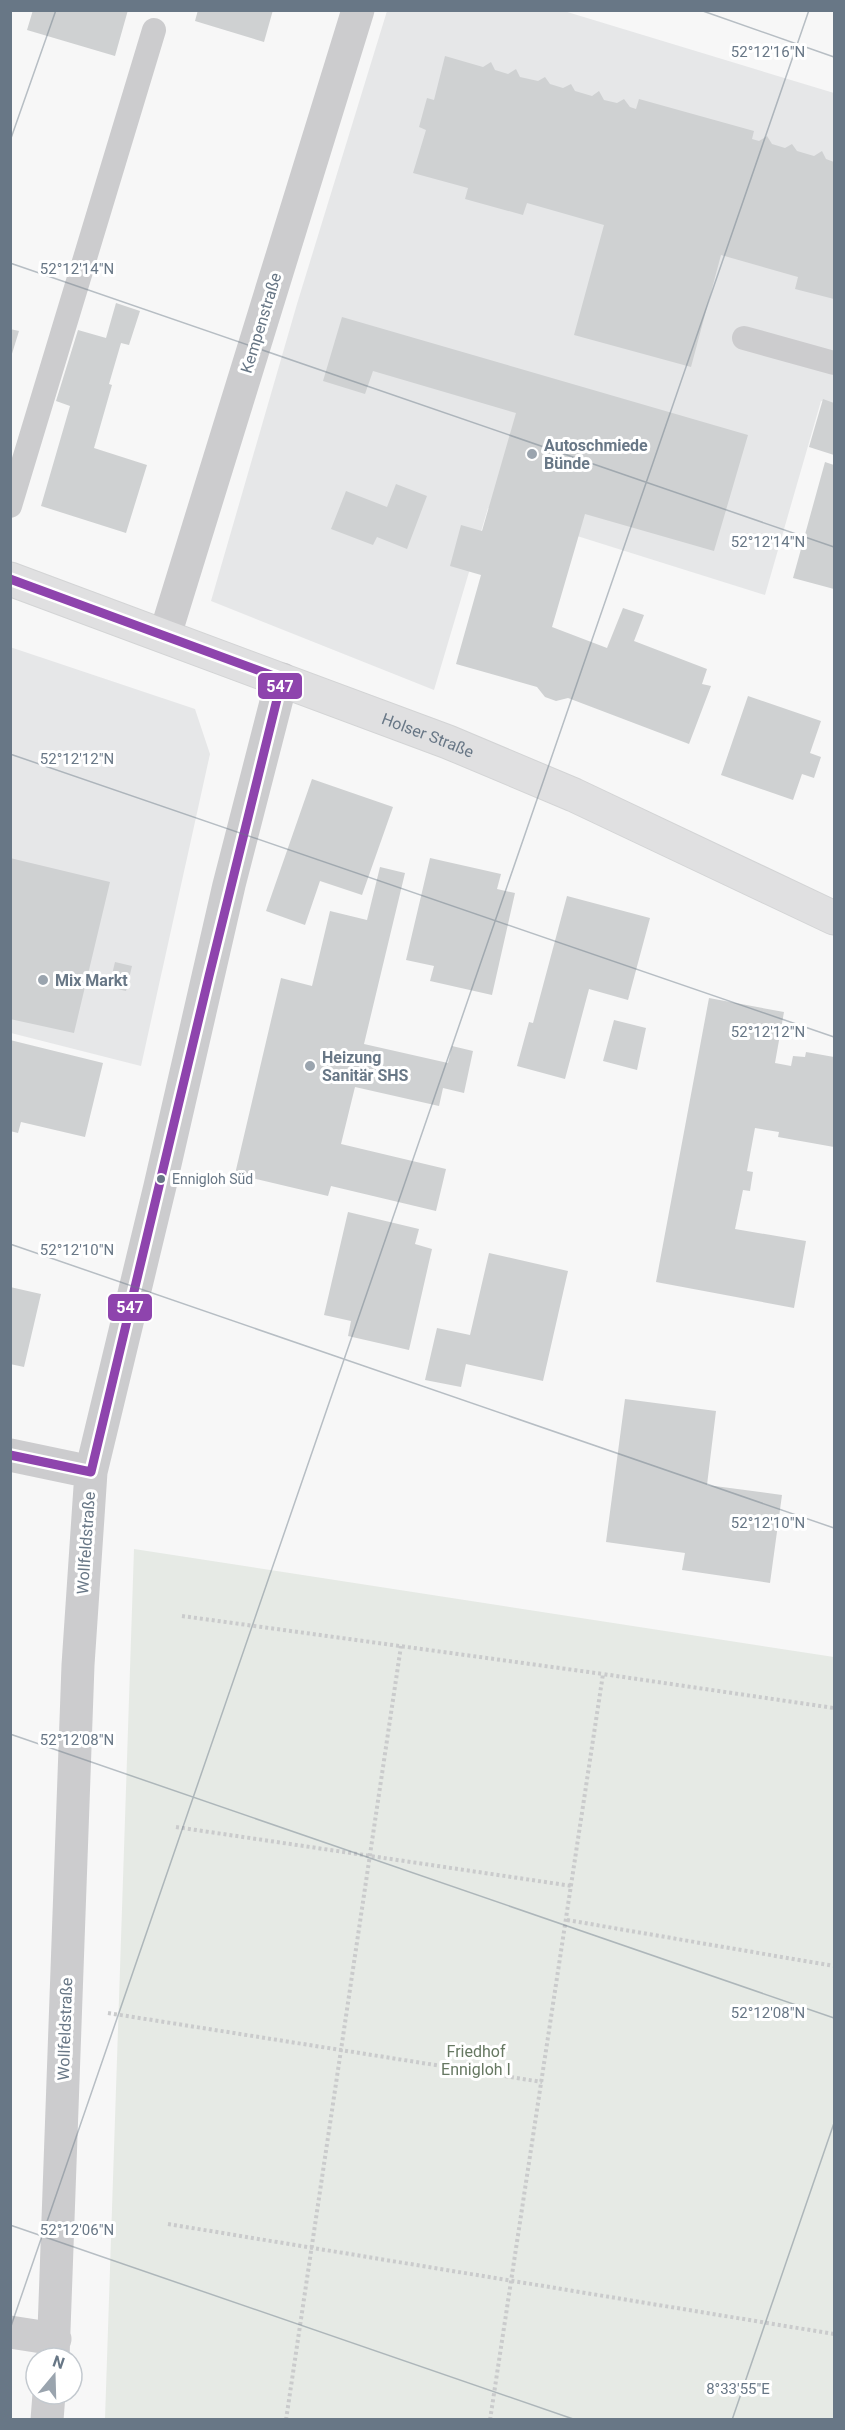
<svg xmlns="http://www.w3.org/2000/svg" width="845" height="2430" viewBox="0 0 845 2430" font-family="Roboto,sans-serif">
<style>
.built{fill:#e6e7e8}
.green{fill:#e6eae5}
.building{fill:#cfd1d2}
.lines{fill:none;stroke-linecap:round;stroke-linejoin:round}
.secondary-casing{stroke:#d3d4d5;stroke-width:35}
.path{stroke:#cacbcc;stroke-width:4;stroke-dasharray:3 3;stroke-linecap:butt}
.lane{stroke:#ccccce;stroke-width:24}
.street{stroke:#ccccce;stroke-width:33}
.secondary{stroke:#e0e0e1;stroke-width:33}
.bus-1-casing{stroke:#fff;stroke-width:14}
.bus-1{stroke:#8e44ad;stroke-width:9}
.ticks{fill:none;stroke:#687786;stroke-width:1.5;stroke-opacity:0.45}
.poi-dot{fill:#9aa4ae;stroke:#fff;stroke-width:2}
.bus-dot{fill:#687786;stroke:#fff;stroke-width:2}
.labels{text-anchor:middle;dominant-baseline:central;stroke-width:6;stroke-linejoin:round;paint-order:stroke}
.bus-label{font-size:14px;fill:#687786;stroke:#fff;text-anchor:start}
.street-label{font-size:16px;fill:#687786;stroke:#fff}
.poi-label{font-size:16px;font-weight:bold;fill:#687786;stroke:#fff;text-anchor:start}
.park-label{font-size:16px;fill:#667862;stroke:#fff}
.ticks-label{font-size:15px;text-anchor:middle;fill:#687786;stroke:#fff;stroke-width:6;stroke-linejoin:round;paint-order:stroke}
.line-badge{stroke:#fff;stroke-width:2}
.badge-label{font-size:16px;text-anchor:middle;font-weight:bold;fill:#fff}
</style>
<rect width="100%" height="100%" fill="#f7f7f7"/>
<!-- built -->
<path class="built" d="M387,11H564L834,93V404L821,401L765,595L488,508L434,690L211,601L297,304Z
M10,647L195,709L210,754L141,1066L11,1033Z"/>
<!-- green -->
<path class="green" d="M134,1549L834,1657V2419H105Z"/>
<!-- building -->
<path class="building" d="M33,10H128L115,56L27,30Z
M198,10H273L264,42L195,21Z
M445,56L483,67L491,62L495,70L508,74L516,69L520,77L538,81L545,77L550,84L563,88L571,84L575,91L592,96L599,91L604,100L617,103L624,99L630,107L636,109L639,99L754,131L752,139L759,141L767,136L772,144L785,148L792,144L797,151L814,156L822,151L826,159L834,162V299L795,289L798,277L721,255L691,367L574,335L604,225L527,203L523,215L465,199L468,188L413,173L426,130L419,127L427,98L434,100Z
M116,303L140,311L129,345L121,343L109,384L112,385L94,448L147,465L126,533L41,506L70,406L56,401L78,330L106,338Z
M342,317L748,435L714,551L585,514L552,627L607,648L623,608L644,615L634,641L707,669L702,684L711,686L689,744L568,698L556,701L545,697L537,687L456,664L481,575L450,566L461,525L482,531L516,413L373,371L365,394L323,381Z
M10,329L19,331L11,357H10Z
M823,399L834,403V455L809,447Z
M825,462L834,465V589L793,578Z
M396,484L427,496L407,549L377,537L373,545L331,529L346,491L387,507Z
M748,696L821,721L810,753L821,757L814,778L802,774L793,800L721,775Z
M312,779L393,807L362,895L320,881L305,925L266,911Z
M10,858L110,882L74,1033L10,1019Z
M430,858L501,874L497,889L515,893L492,995L430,981L434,966L406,960Z
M380,867L405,873L364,1044L448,1063L452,1046L473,1051L464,1093L443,1088L439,1106L355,1087L341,1144L446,1169L436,1211L331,1186L328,1196L235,1174L281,978L312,986L330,911L367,920Z
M567,896L650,918L628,1000L589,989L565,1079L517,1066L529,1022L533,1023Z
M115,962L132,966L126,991L109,987Z
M709,998L784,1012L775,1063L791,1066L793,1056L805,1057L806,1052L834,1057V1147L778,1137L779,1132L755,1128L747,1171L753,1172L750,1191L743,1190L735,1229L806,1241L794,1308L656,1282Z
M614,1020L646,1028L637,1070L603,1061Z
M10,1040L103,1063L85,1137L21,1122L18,1133L10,1131Z
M348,1212L419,1229L415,1244L432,1249L409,1350L348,1336L351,1321L324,1315Z
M489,1253L568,1271L543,1381L466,1364L461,1387L425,1380L437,1328L470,1335Z
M10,1287L41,1294L24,1367L10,1364Z
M625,1399L716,1411L707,1485L782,1495L770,1583L682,1570L685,1553L606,1542Z"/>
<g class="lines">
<defs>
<g id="secondary">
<path id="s1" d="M10,579L448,742L574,795L834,918"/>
</g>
</defs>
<!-- secondary casing -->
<use href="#secondary" class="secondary-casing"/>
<!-- path -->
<path class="path" d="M182,1616L603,1674
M176,1827L572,1886
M567,1920L834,1966
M108,2013L542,2082
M168,2224L834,2334
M286,2420L401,1646
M490,2420L603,1674L834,1708"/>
<!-- lane -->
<path class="lane" d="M744,338L834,363
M10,506L154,30"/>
<!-- street -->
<path class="street" d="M165,635L358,10
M10,1455L91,1472
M10,2332L55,2339
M53,2358L78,1665L91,1472L160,1186L229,885L282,679
M47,2420L49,2394"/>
<!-- secondary -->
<use href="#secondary" class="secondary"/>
<defs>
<path id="bus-1" d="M10,579L282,679L209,976L91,1472L10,1455"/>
</defs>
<!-- bus-1 casing -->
<use href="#bus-1" class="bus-1-casing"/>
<!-- bus-1 -->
<use href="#bus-1" class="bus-1"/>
</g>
<!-- ticks -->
<path class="ticks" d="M700,10L834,57M10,141L56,10M10,263L834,547M10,754L834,1037M10,1244L834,1528M10,1734L834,2018M10,2225L576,2420M10,2329L809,10M732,2420L834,2123"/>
<!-- markers -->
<g class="poi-dot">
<circle cx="532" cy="454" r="6"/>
<circle cx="43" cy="980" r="6"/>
<circle cx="310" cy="1066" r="6"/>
</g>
<circle class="bus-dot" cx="161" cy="1179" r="5"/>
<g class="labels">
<!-- bus labels -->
<g class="bus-label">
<text x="172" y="1179">Ennigloh Süd</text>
</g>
<!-- street labels -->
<g class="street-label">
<text transform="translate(261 323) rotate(-73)">Kempenstraße</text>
<text stroke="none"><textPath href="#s1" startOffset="446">Holser Straße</textPath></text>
<text transform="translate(86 1543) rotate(-86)">Wollfeldstraße</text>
<text transform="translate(65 2029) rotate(-88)">Wollfeldstraße</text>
</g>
<!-- poi labels -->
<g class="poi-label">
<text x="544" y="445">Autoschmiede<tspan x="544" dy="18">Bünde</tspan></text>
<text x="55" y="980">Mix Markt</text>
<text x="322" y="1057">Heizung<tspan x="322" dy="18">Sanitär SHS</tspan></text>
</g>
<!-- park labels -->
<g class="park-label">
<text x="476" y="2051">Friedhof<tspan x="476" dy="18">Ennigloh I</tspan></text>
</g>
</g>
<g class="ticks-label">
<text x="768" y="57">52°12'16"N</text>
<text x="77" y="274">52°12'14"N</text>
<text x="768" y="547">52°12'14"N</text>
<text x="77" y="764">52°12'12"N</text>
<text x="768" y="1037">52°12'12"N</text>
<text x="77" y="1255">52°12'10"N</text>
<text x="768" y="1528">52°12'10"N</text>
<text x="77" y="1745">52°12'08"N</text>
<text x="768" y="2018">52°12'08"N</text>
<text x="77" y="2235">52°12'06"N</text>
<text x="738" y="2394">8°33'55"E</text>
</g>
<g class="line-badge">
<rect x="257" y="672" width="46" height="28" rx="6" fill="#8e44ad"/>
<rect x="107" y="1293" width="46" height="29" rx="6" fill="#8e44ad"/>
</g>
<g class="badge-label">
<text x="280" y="692">547</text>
<text x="130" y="1313">547</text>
</g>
<!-- border -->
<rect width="845" height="2430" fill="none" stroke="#687786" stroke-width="24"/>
<!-- north arrow -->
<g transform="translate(54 2376) rotate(19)"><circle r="28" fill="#ffffff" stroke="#c3c9cf" stroke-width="1.5"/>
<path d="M0-4.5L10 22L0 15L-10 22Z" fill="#9aa4ae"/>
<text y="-9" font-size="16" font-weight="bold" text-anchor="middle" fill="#687786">N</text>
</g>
</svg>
